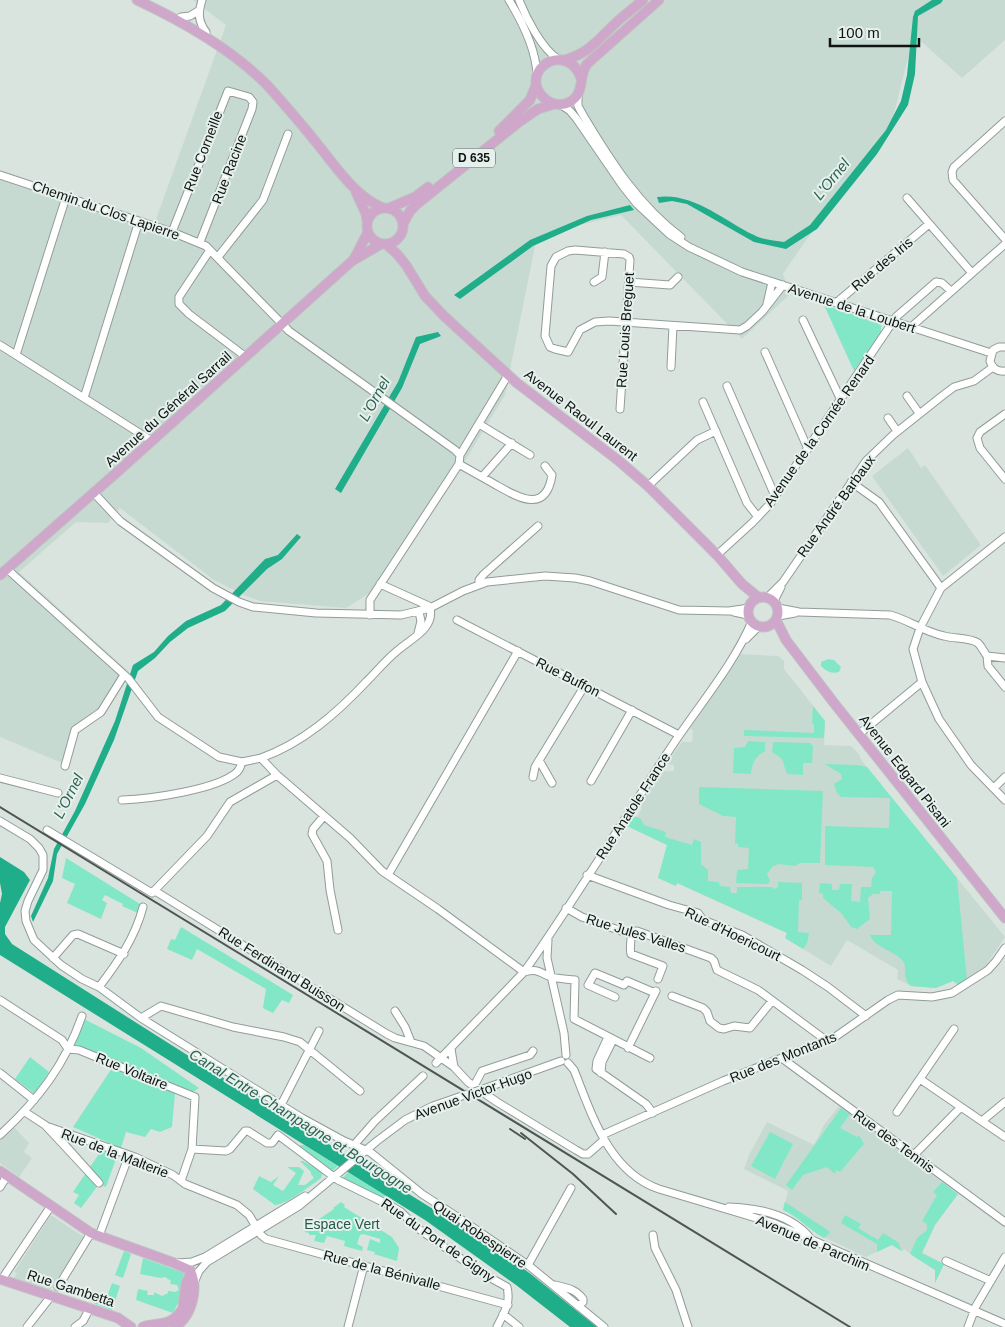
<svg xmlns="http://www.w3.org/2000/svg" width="1005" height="1327" viewBox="0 0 1005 1327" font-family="Helvetica,sans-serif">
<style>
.built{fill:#c7dad2}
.green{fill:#82e7c6}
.water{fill:#20ad89}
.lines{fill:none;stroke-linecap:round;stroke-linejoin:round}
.minor-casing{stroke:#929c98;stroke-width:9}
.major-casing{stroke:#c1c2c1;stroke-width:11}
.minor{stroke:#fff;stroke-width:7}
.major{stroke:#cea7ca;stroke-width:9}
.rail{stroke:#4f5552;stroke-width:2}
.minor-bridge-casing{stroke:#929c98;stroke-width:9;stroke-linecap:butt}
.minor-bridge{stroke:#fff;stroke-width:7}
.labels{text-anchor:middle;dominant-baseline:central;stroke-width:4;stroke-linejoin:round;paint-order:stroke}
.shield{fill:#e6f1ed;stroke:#505653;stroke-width:1}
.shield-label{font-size:12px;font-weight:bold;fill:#0f1311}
.street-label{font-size:14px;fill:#0f1311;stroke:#e6f1ed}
.park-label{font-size:14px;fill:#265949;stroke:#e6f1ed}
.water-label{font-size:15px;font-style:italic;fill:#2e6151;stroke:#e6f1ed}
</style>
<rect width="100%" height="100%" fill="#d9e4df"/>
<!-- built -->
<path class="built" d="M193,0H1005V40L962,78L914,35L890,129L804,243L783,274L790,294L742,339L621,215L576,226L536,241L505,395L448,489L387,582L346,608L260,601L246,596L214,580L120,508L108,523L76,522L19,572L129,672L114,694L76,733L67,765L0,737V172L155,222L226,25Z
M908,448L921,468L925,465L981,545L943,576L872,476Z
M741,654L778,656L784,661V669L825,721L824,745L851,746L859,754L862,761L1005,937L984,968L967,980L956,984L953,981L936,988L911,986L897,979L898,970L847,940L831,966L785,938L787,933L677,883L676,886L658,878L667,845L627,826L633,816L637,817L642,808L640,805L663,771H674V765L666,764L682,742H692L693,731L690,728Z
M839,1106L958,1194L935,1225L922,1253L944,1264L935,1283V1270L904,1249L902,1251L891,1245L866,1257L817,1234L793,1214L783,1210L788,1191L744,1169L749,1155L767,1122L814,1145L824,1125Z
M13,1126L29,1143L24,1152L32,1158L19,1177L0,1163V1137Z
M51,1215L85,1238L50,1290L14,1278L17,1273L14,1272Z"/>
<!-- green -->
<path class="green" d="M824,305L878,323L881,325V332L854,371Z
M828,659L834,660L841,667L839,672C831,674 826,671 821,666V662Z
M813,706L825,721L824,738L744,736V730L814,733V724L812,723Z
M748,741L765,742V751C755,757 752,763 751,774L733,773L734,748L745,747Z
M773,742L810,743L813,746L812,763H803V775L787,774L782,759L772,752Z
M825,764L857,765L867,767L957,878L967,980L959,985L953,981L936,988L911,986C909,984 907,982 906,979C904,973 907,965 902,960C893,950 875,948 870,935H891L892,891H880V894H873L868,898L870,919L857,929L851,927L842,914L823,898V894L819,893L820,883L832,884V890H839L840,884H852L851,901L860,902L861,887H871L872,878L876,872L873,867L825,865V826L889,828L890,798L841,797L837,793L834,784L842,779L841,774Z
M699,787L823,791L820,863H800L795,866L778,864L772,867L767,874L770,881L768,884L736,883L737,870L748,869L749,848L738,847V844L735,843L736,817L723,816L699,804Z
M633,816L640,818L644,825L666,832L665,837L692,845L694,839L701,842V864L708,870V881L719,882L720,886L730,887L731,893H737V887H772L774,889L778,887V882L802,883V900H799L798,932L809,933C808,939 808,944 803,949L785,938L787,933L677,883L676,886L658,878L667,845L627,826Z
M66,858L140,904L138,913L122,906L123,904L105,895L102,900L107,903L101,919L67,903L75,884L62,878Z
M181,927L293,995L289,1003L282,1000L273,1013L263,1008L266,989L197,949L192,960L167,949L171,939L175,940Z
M84,1019L141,1048L199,1088L193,1092L74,1046Z
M30,1057L49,1072L35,1094L15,1079Z
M112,1068L175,1093L172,1127L160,1132L151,1129L145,1137L126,1132L121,1148L73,1127Z
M841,1108L850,1114L840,1128L857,1137L859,1135L864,1144L840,1172L836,1170L835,1174L827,1167L803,1175L792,1190L786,1185Z
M770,1132L793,1144L775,1179L751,1166Z
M301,1145H304L338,1166L331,1172L300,1146Z
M103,1148L118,1153L106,1187L99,1184L81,1208L74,1203L79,1195L73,1192Z
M300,1161H303L323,1172L321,1178L317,1181C307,1188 287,1204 275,1205L253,1189L259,1176L271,1182L279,1176L273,1185L283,1191L296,1173L287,1167H299L304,1171L298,1185H305L314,1178L311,1174V1172Z
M348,1172L387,1196L381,1197L342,1179Z
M942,1182L958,1194L935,1225L922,1253L944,1264L935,1283V1270L910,1254L917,1238L927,1230V1224L922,1221L937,1195L933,1192Z
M341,1202L345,1205L344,1207L392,1237L399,1248L397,1261L374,1254L375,1252L367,1250L370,1239L380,1243V1239L363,1234L360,1235L357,1244L363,1247L362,1251L344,1246L345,1241L327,1236L324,1243L314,1241L316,1235H309V1233L305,1232L304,1229L334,1209L333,1208Z
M785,1202L829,1231L830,1233L824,1238C809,1230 799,1217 783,1210Z
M845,1215L861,1224L858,1228L878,1240L883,1233L898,1242L902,1251L892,1245L877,1252V1244L841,1223Z
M124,1251L131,1254L123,1278L115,1275Z
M143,1258L184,1273L179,1301L173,1313L136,1300L138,1289L148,1291L147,1295H154V1292L162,1296L168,1293V1291L175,1292L179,1290L177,1285L170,1284L171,1281L165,1277L161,1278L140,1274Z
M112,1283L120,1286L112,1310L93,1303L96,1294L107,1297Z"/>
<!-- water -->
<path class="water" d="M932,0H943L941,3L918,16L915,74L908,105L877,154L817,229L786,249L754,242L687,204L672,201L659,203L657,197C693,192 723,220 754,235C763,240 775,240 784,242L810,225L886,130L901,101L907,75L913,17L915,11Z
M630,205L634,210L591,220L533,246L460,299L454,295L530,240L587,216Z
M438,332L441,336L420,344L402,388L341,493L335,489L398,382L416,337Z
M297,534L301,537L282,559L267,569L225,611L188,628L170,642L155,658L138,671L114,740L85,804L57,854L53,881L33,922L31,916L48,878L54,849L75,811L115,721L133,665L154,652L168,636L186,621L221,605L265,559L278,555Z
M0,857L24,872L30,880L5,927V934L12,944L244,1091L299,1121L298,1125L433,1209L444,1213L485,1240L532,1275L597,1327H570L516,1285L425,1220L0,955V903L2,894L0,883Z"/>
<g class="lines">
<defs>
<path id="minor" d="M202,0C198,13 198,21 206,32
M509,0C523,23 536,49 537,75
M519,0C526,18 542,49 558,59
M181,17L190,16L198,11
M578,94V106L583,115C610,160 638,205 681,237
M560,104L570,111L576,118L622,185L637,204L669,234L689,247L742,272L991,353
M1005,121L954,167L952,172L953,180L1005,239
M0,175L172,232L206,246L289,331L455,450L460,455
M907,198L972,273
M172,232L228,91L249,97L253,102L252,109L200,242
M210,250L179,297V304L189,314L246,357
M218,257L263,200L288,134
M594,282L602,277L605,252
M629,282L670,285L678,277
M836,303L929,224
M767,304L772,282
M803,320L841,400
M910,328L1005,244
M0,345L152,441
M1005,347H999L993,350L990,361C992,368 997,372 1005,371
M765,352L808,449
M16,355L66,197
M671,367L673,326
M727,386L775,496
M907,396L919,413
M84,398L139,221
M703,402L747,503L758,517
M620,409L630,260L629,257L624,254L575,250L568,251L556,257L551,266L545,336L550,347L555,349L568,352L580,330L595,322L609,321L740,330L747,326L762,312L783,285
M1005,414L980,432L977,438L980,448L1005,479
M888,418L897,431
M479,424L530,455
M459,464C471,471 484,478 496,485C519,498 546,514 552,475L545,466
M482,477L512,443
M851,482L879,502L941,588
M648,486L697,440L716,431
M94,493L120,521L213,588L239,602L253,607L316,613L401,615L430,608L463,591L487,582L545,576L575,578L590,581L679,610L729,611L749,608
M1005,537L941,588L920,628L913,649L922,682L939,719L971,765L1005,800
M717,555L752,523L770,504L896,317L936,282L942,283L951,291
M7,569L128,678L158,717L219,757L242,762L261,758L277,775L350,838L382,871L438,909L524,972C575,900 621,823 670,749C696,709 734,665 752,621
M380,584L431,607
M479,584V580L484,574L538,526
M768,597L783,582L866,461L893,435L942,396L954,387L974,381L993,367
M774,601L781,587
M778,608L799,612L890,615C909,620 924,632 944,636C955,639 969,637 978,643C982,647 984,652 987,656L1005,658
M734,612L748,615
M370,615V600L459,464L460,455L508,375
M778,616L795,613
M457,620L679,735
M418,633L421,621L419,612
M746,639L759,626
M987,656L988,666L1005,687
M859,734L922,682
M261,758C303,743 337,713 367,681C377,671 386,660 397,651C410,639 435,629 430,608
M539,760L552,783
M65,766L75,730L101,712L124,675
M533,777L535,767L585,685
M0,778L58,793
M591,781L632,710
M994,788L1005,777
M122,800C149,799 217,790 237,772C240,769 241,766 242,762
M324,816L313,829L312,834L327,861L330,890L338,930
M0,821L30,839L39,848L43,855V870L28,901L25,911L26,921L34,940L61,965L82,979L99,987L141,1018L302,1118L344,1141L370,1152L422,1194L459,1218L528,1265L604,1327
M47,830L152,893L207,836L230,802L277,775
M388,875L518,651
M587,875L669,905L698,913L703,920L742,935L802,970L828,987L866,1016
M155,891L387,1034L395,1038L424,1046L454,1067
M566,908L582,917L624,932L637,931L711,958L714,961L717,970L758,990L827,1041
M631,932C632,939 629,948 631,954L663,966L658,979
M548,940L547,958L564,1033L566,1055
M53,958L73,935L78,934L124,954
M99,987C118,962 135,938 143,907
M672,996L703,1008L707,1012L710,1021L719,1028L724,1029L734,1026L750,1028L772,1001
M615,997L588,985L595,973L624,985L627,981L655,993
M0,1000L62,1040L68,1049L79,1050L195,1097L192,1149L181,1181
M395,1011L405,1027L411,1042
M141,1018L161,1006L233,1027L284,1037L300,1042L360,1091
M608,1037L597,1061L596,1069L646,1104L653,1113
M628,1048L656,991
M451,1049L454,1067L468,1082L497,1102L576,1150L583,1154H588L604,1140
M783,1059L1005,1222
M436,1063L524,972C540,968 539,973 551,977C558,979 568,979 575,980L574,1019L650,1058
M568,1063L574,1070C592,1115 609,1172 659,1189L773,1223L1005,1324
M0,1073L34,1100
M601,1073L602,1062L613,1040
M920,1079L1005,1137
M474,1086L482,1071L530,1055L533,1051
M486,1088L561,1061
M281,1105L319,1031
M25,1112L45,1125L99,1183L49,1127L135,1157L173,1175L185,1184L237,1205L249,1215L261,1235L266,1239L508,1305
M897,1112L954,1029
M982,1121L1005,1102
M0,1135C38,1100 65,1065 82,1016
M602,1135L723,1081L835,1037L888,1000L898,995L932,997L952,993L988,970L996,961L1005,948
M354,1145L375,1121L423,1076
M192,1149L226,1151L230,1149L245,1131H248L267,1143H272L278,1135L338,1180L393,1207L401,1212L416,1227L480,1272L507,1287C511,1304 504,1312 497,1327
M914,1155L961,1107
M0,1187L7,1176
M729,1207C759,1208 792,1215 811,1239
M653,1235L655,1248L676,1290L688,1327
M99,1236L129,1155
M946,1261L991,1281
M177,1263L192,1262L205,1257L305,1196
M528,1265L571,1188
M2,1279L51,1206
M193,1285L199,1271L207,1262L299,1206L377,1141L405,1120L433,1106L459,1097
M555,1285C567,1288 576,1289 583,1299V1302L578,1306
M58,1287L91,1233
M503,1314L519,1327
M27,1327L52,1295
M75,1327L83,1321L90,1308
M348,1327L364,1265
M968,1327L976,1306L1005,1257"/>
<path id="major" d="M137,0C184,22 232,49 268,86C284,104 300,122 315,141C335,165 354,196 383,208
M565,60C592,52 600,37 619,20C627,13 635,7 643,0
M581,78C578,69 572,62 562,60C556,59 549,61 544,65C520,85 555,120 576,97C584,87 579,75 587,64L659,0
M499,131L530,100L536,85
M356,192L366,214L367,220
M367 226a18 18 0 1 1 36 0a18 18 0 1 1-36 0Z
M389,208L415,197L428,187
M403,224L410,211L416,205L519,122L538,109L554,104
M386,244L397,254L406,265L425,296L444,316L517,383L619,461L648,486L717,555L742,584L758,597
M354,259L368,232
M0,575L115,474L352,261L381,244
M748 612a15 15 0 1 1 30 0a15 15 0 1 1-30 0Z
M776,620L786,640L834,703L1005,918
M0,1171L91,1233L174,1263L190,1270C199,1288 192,1316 175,1327
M0,1279L118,1318L131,1327
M181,1322L186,1284L191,1272
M143,1327C159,1322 170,1327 181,1311"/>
</defs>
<!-- minor casing -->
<use href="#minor" class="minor-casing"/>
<!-- major casing -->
<use href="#major" class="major-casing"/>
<!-- minor -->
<use href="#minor" class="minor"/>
<!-- major -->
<use href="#major" class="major"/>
<!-- rail -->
<path class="rail" d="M0,807L850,1327
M510,1129L525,1139
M521,1133L573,1174L616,1214"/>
<defs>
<path id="minor-bridge" d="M459,1097L486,1088"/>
</defs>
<!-- minor-bridge casing -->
<use href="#minor-bridge" class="minor-bridge-casing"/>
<!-- minor-bridge -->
<use href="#minor-bridge" class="minor-bridge"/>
</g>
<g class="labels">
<!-- shield labels -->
<rect class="shield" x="453" y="148.5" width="42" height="19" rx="4"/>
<g class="shield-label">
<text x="474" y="158">D 635</text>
</g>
<!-- street labels -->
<g class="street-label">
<text transform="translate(203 151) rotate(-69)">Rue Corneille</text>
<text transform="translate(229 169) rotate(-69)">Rue Racine</text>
<text transform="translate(106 210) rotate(19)">Chemin du Clos Lapierre</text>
<text transform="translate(882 264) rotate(-40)">Rue des Iris</text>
<text transform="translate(852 308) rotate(18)">Avenue de la Loubert</text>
<text transform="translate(625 330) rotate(-86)">Rue Louis Breguet</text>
<text transform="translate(168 409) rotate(-42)">Avenue du Général Sarrail</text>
<text transform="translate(581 415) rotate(38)">Avenue Raoul Laurent</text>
<text transform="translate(819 431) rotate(-55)">Avenue de la Cornée Renard</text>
<text transform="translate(836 506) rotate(-54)">Rue André Barbaux</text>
<text transform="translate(568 677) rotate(27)">Rue Buffon</text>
<text transform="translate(905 771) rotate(52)">Avenue Edgard Pisani</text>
<text transform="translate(633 806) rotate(-57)">Rue Anatole France</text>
<text transform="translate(636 933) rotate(17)">Rue Jules Valles</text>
<text transform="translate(733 934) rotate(26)">Rue d'Hoericourt</text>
<text transform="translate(282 969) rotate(32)">Rue Ferdinand Buisson</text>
<text transform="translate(783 1057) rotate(-22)">Rue des Montants</text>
<text transform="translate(132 1071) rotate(22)">Rue Voltaire</text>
<text transform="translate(473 1094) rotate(-20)">Avenue Victor Hugo</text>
<text transform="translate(894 1141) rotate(36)">Rue des Tennis</text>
<text transform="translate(115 1153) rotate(21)">Rue de la Malterie</text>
<text transform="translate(480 1234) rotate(34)">Quai Robespierre</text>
<text transform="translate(438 1240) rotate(35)">Rue du Port de Gigny</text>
<text transform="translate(813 1243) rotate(23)">Avenue de Parchim</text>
<text transform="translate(382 1270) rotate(15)">Rue de la Bénivalle</text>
<text transform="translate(71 1288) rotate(18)">Rue Gambetta</text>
</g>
<!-- park labels -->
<g class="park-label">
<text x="342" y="1224">Espace Vert</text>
</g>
<!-- water labels -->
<g class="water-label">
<text transform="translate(831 179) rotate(-51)">L'Ornel</text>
<text transform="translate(374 399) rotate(-61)">L'Ornel</text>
<text transform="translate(68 796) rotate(-63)">L'Ornel</text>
<text transform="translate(301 1121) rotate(32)">Canal Entre Champagne et Bourgogne</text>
</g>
</g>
<!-- scale -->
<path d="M830 38v8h89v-8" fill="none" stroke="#0f1311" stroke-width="2.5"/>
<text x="838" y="38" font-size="15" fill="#0f1311" stroke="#e6f1ed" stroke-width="4" paint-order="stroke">100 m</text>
</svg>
